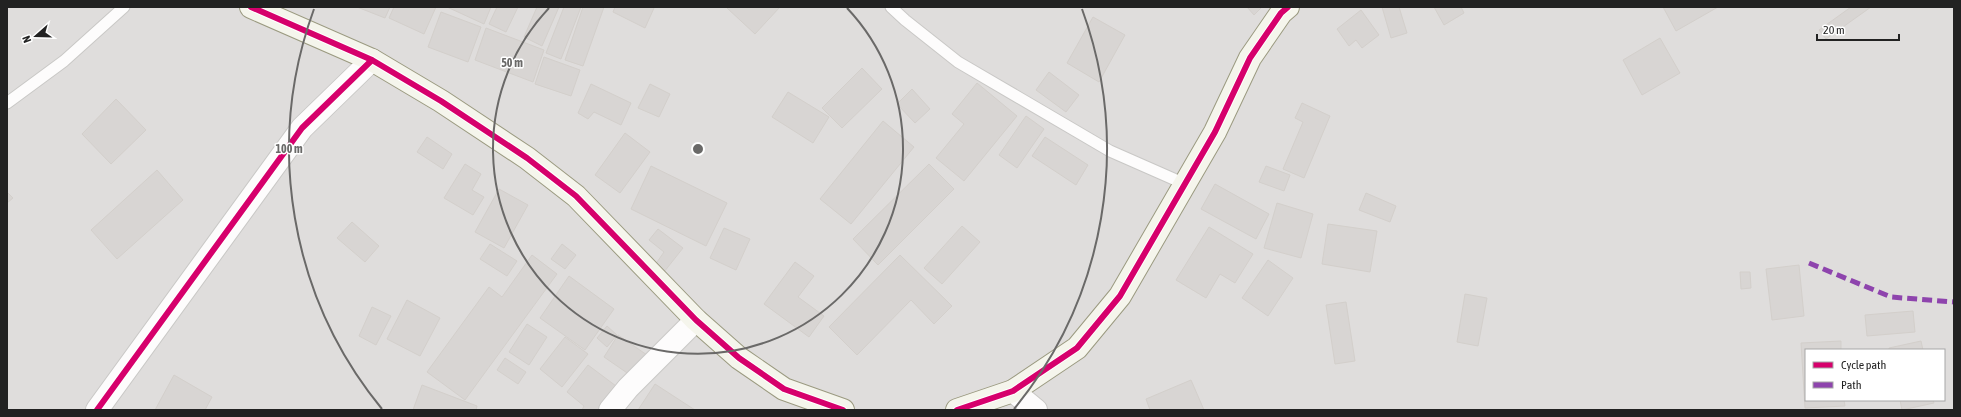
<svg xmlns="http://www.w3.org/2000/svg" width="1961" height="417" viewBox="0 0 1961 417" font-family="'Asap Condensed',sans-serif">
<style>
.residential{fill:#dfdddc;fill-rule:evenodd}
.building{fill:#d8d5d3;stroke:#d3cfcb}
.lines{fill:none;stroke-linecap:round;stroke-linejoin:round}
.lane-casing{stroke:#c9c8c6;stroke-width:13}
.street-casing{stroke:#c9c8c6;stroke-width:24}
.secondary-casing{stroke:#9b9a80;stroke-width:24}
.lane{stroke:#fdfcfc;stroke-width:11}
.street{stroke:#fdfcfc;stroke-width:22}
.secondary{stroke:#f5f5ec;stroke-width:22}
.quiet{stroke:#8e44ad;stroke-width:5;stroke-dasharray:10 5;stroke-linecap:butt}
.cycleway-casing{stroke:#fff;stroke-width:8}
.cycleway{stroke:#d6006c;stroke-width:6}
.ring{fill:none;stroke:#6a6968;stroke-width:2}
.centre{fill:#6a6968;stroke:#fff;stroke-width:2}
.ring-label{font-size:12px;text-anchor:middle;font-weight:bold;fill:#6a6968;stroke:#fff;stroke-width:3;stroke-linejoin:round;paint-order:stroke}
</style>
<rect width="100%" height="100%" fill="#f0edea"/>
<!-- residential -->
<path class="residential" d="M7,7H1954V410H7ZM1806,350H1944V400H1806Z"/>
<!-- building -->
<path class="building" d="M357,7H390L385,18Z
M394,7H436L424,34L389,18Z
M447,7H491L484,24Z
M497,7H518L506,32L489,24Z
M537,7H559L542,46L524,37Z
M564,7H581L561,59L546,53Z
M583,7H604L583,66L565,60Z
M615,7H653L654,8L645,28L613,12Z
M728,7H780L755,34L727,8Z
M1247,7H1262L1254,15Z
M1382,7H1399L1407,33L1391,38Z
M1434,7H1461L1464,13L1444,25Z
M1663,7H1718L1676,31Z
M1851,7H1871L1826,39L1819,30Z
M1361,10L1379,35L1362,48L1356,40L1349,46L1337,29Z
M441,12L481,27L468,62L428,47Z
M1093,17L1125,35L1099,82L1067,63Z
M486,28L544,50L533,82L475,60Z
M1660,38L1680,73L1642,95L1623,60Z
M544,57L580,70L571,96L535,84Z
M862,68L882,89L842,128L822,108Z
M1049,72L1079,95L1066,112L1036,90Z
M977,83L1017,116L964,181L936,158L964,124L952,114Z
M591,84L631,103L621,125L594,112L588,119L578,113Z
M650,84L670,94L659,117L638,108Z
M912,89L930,109L915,123L897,104Z
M788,92L829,117L813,143L772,117Z
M116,99L146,130L111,164L82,134Z
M1302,103L1330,116L1304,178L1283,169L1303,122L1295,118Z
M1026,116L1044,129L1017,168L999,155Z
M883,121L914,147L851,224L820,199Z
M625,133L650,152L620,193L595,175Z
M427,137L452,154L443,169L417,152Z
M1045,137L1088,165L1076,185L1032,156Z
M465,164L481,174L472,190L484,197L473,215L444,198Z
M929,164L954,189L878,265L853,239Z
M651,166L727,203L706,246L631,209Z
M1266,166L1290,175L1284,191L1259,182Z
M157,170L183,200L117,259L91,230Z
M1215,184L1269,214L1256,239L1201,209Z
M499,189L528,205L504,248L475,232Z
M7,192L13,198L7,203Z
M1366,193L1396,206L1390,222L1359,210Z
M1277,203L1313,214L1301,258L1264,248Z
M352,222L379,246L365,262L337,238Z
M1328,224L1377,231L1370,272L1322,264Z
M962,226L980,242L942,284L924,268Z
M1209,227L1253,254L1235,283L1220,274L1206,298L1176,280Z
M724,228L750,239L736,270L710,258Z
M658,229L683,248L664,272L655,265L664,252L649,240Z
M490,244L517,261L507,276L480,259Z
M562,244L576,255L565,269L551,259Z
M532,255L557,274L465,400L427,372L489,287L502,297Z
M900,255L952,306L934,324L911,300L857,355L829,327Z
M1268,260L1293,278L1268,316L1242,298Z
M795,262L814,276L798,297L824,316L809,337L764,304Z
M1799,265L1804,316L1772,320L1766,269Z
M1740,272H1750L1751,288L1741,289Z
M569,276L614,309L585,350L540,318Z
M1465,294L1487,298L1478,346L1457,342Z
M407,300L440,318L420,356L387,339Z
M1346,302L1355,361L1335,364L1326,305Z
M372,307L391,316L376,345L359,336Z
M1913,311L1915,332L1867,336L1865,315Z
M527,324L547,337L529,365L509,352Z
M607,326L617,335L607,347L597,338Z
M618,335L647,355L633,377L604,357Z
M565,337L588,354L562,387L540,369Z
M1841,341V350H1806V400H1844L1845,406L1805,408L1801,343Z
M1921,341L1923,350H1889V348Z
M505,358L526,372L518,384L497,370Z
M588,365L620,389L603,410H582L584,406L567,392Z
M174,375L212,397L205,410H155Z
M1191,380L1204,410H1150L1146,399Z
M655,384L695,410H638Z
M422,385L477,406L476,410H413Z
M1900,400H1933L1934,403L1902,410Z"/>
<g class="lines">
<defs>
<path id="lane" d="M891,7L905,20L958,62L1110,151L1185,184
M7,103L64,61L124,7"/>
<path id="street" d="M1013,391L1036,410
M97,410L302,128L372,60
M610,410L628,388L696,320"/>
<path id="secondary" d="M251,7L372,60L441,101L527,158L576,196L696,320L739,358L784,389L843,410
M957,410L1013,391L1077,348L1120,296L1215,132L1250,58L1281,13L1288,7"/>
</defs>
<!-- lane casing -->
<use href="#lane" class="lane-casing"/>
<!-- street casing -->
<use href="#street" class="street-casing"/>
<!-- secondary casing -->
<use href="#secondary" class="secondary-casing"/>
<!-- lane -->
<use href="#lane" class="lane"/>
<!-- street -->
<use href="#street" class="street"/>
<!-- secondary -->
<use href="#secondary" class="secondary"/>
<!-- quiet -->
<path class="quiet" d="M1809,263L1891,297L1954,302"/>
<defs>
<path id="cycleway" d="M251,7L372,60L441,101L527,158L576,196L696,320L739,358L784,389L843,410
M97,410L302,128L372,60
M957,410L1013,391L1077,348L1120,296L1215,132L1250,58L1281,13L1288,7"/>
</defs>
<!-- cycleway casing -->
<use href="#cycleway" class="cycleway-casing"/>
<!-- cycleway -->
<use href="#cycleway" class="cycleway"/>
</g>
<!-- distance rings -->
<g class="ring">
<path d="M847 8A205 205 0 1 1 549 8"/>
<path d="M382 409A409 409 0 0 1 314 9M1082 9A409 409 0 0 1 1014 409"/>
</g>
<circle cx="698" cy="149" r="6" class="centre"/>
<g class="ring-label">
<text x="512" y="67">50 m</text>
<text x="289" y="153">100 m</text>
</g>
<!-- border -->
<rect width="1961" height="417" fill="none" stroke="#222222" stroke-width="16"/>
<!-- legend -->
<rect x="1805" y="349" width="140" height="52" fill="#ffffff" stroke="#a7a7a7"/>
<rect x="1813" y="362" width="20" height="6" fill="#d6006c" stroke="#a7a7a7"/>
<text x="1841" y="369" font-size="12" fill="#222222">Cycle path</text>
<rect x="1813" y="382" width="20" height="6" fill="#8e44ad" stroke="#a7a7a7"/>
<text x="1841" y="389" font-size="12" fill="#222222">Path</text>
<!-- north arrow -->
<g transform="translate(36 36) rotate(250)" stroke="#ffffff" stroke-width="3" paint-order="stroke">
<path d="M0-3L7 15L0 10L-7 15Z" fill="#222222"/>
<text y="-6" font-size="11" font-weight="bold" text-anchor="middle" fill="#222222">N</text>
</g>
<!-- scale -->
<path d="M1817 34v6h82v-6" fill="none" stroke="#222222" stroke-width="2"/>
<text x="1823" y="34" font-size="12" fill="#222222" stroke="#ffffff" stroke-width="3" paint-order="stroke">20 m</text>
</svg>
